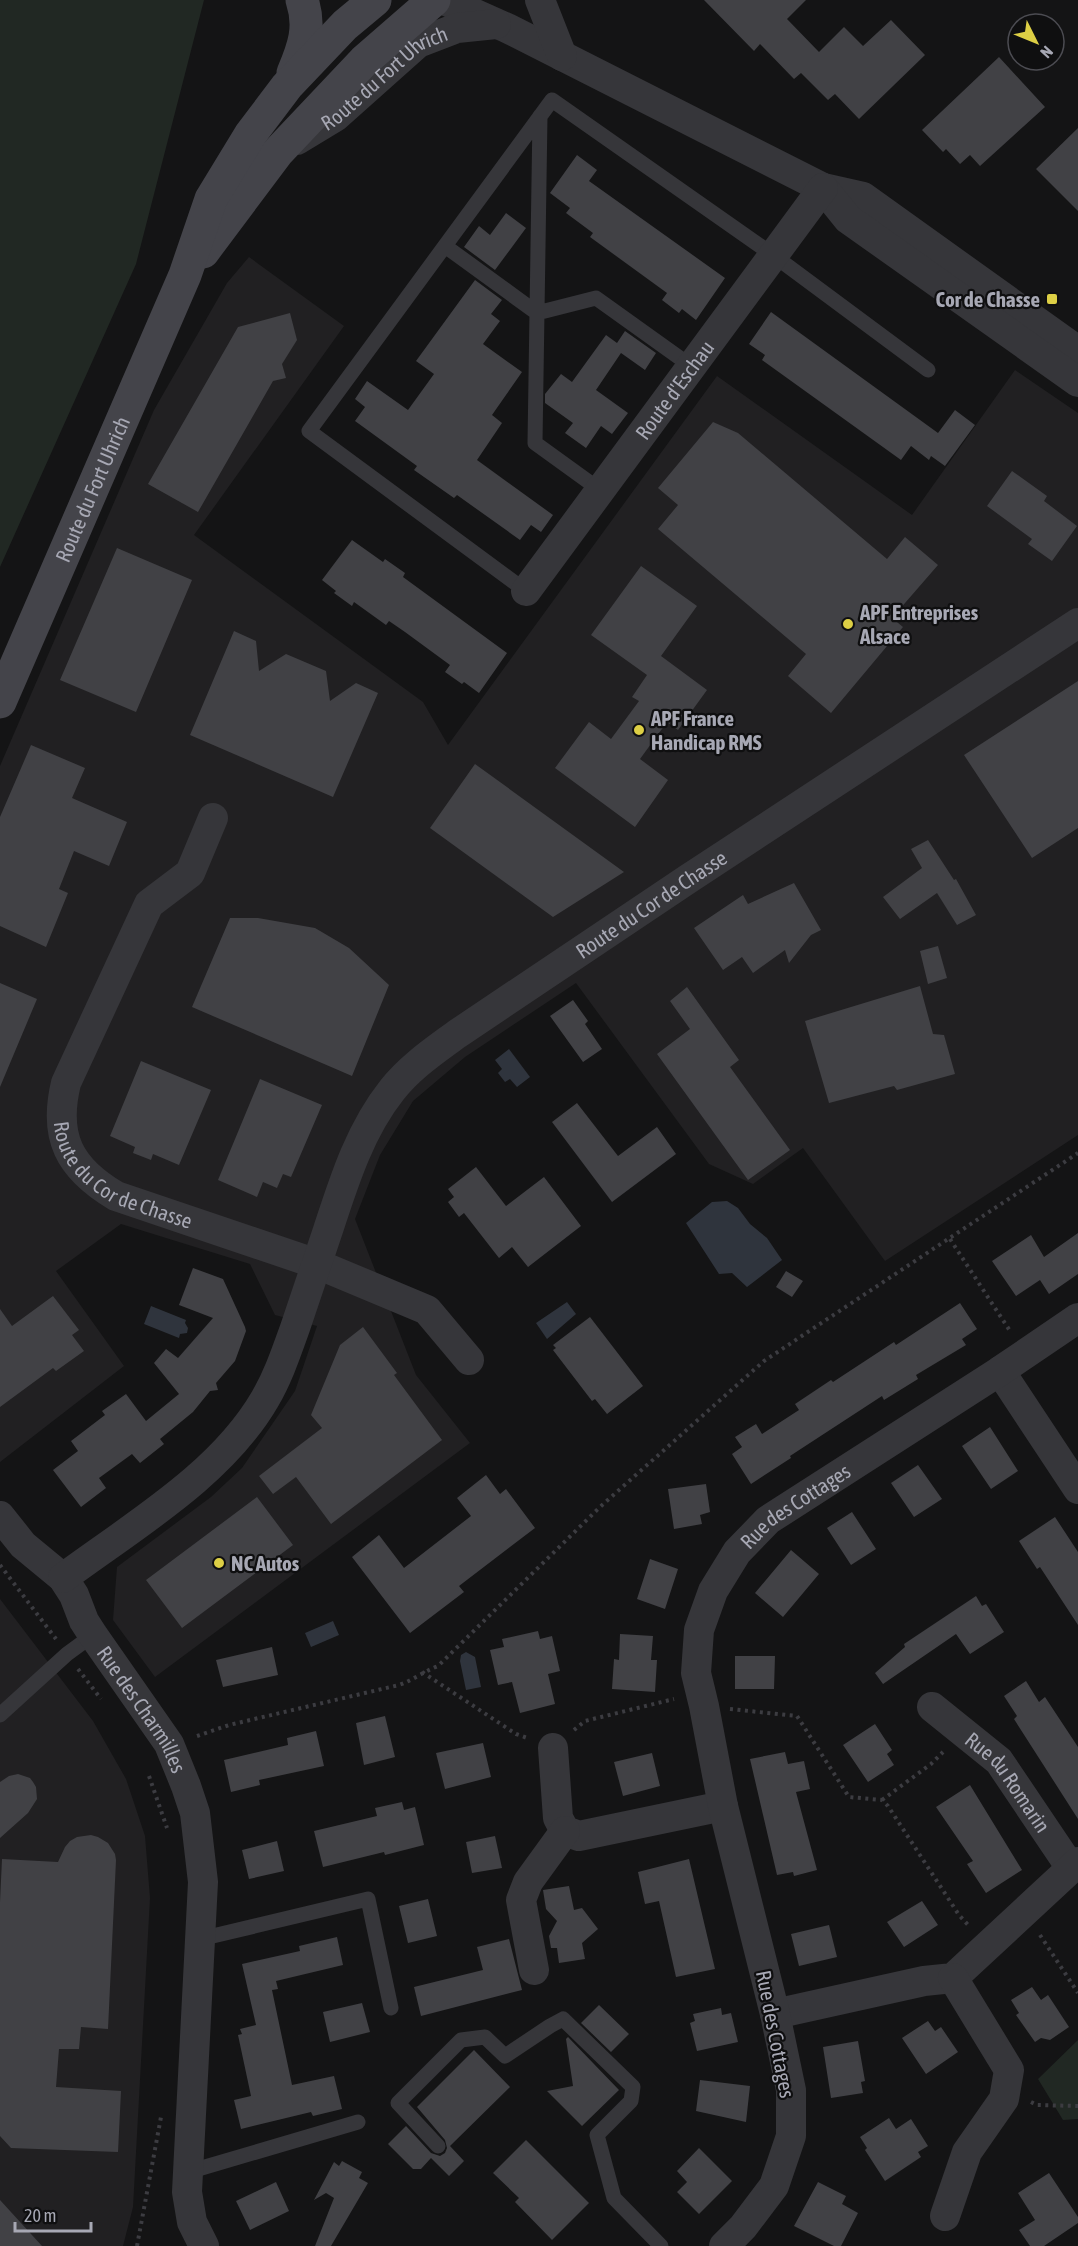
<svg xmlns="http://www.w3.org/2000/svg" width="1078" height="2246" viewBox="0 0 1078 2246" font-family="'Asap Condensed',sans-serif">
<style>
.built{fill:#212022}
.green{fill:#212823}
.water{fill:#2f343d}
.building{fill:#414145}
.lines{fill:none;stroke-linecap:round;stroke-linejoin:round}
.path{stroke:#3c3c41;stroke-width:4;stroke-dasharray:3 4.5;stroke-linecap:butt}
.lane{stroke:#36363a;stroke-width:15}
.street{stroke:#36363a;stroke-width:30}
.secondary{stroke:#44444a;stroke-width:33}
.poi-dot{fill:#ddcf45;stroke:#0f0f10;stroke-width:2}
.labels{text-anchor:middle;dominant-baseline:central;stroke-width:4.5;stroke-linejoin:round;paint-order:stroke}
.street-label{font-size:21px;fill:#a7a8b4;stroke:#0f0f10}
.poi-label{font-size:21px;font-weight:bold;fill:#a7a8b4;stroke:#0f0f10;text-anchor:start}
</style>
<rect width="100%" height="100%" fill="#141415"/>
<!-- built -->
<path class="built" d="M249,257L344,326L194,535L423,702L448,745L717,376L912,515L1015,370L1078,413V1135L885,1261L803,1148L753,1184L709,1164L576,983L465,1057L413,1101L380,1155L355,1219L416,1375L470,1443L155,1677L113,1620L117,1567L211,1497L242,1468L295,1391L317,1326L275,1315L250,1264L121,1224L56,1271L124,1366L0,1462V766L154,410L227,283Z
M0,1599L93,1721L126,1779L145,1836L150,1898L133,2207L123,2246H0Z"/>
<!-- green -->
<path class="green" d="M0,0H204L136,264L0,567Z
M1078,2040V2119L1063,2120L1038,2079Z"/>
<!-- water -->
<path class="water" d="M509,1049L530,1077L517,1087L510,1079L505,1082L498,1073L502,1069L495,1060Z
M727,1201L738,1208L750,1224L767,1238L782,1260L747,1287L732,1273L719,1274L686,1223L712,1202Z
M567,1302L576,1314L547,1339L536,1323Z
M151,1306L186,1320L185,1323L188,1328L187,1333L180,1334L179,1338L144,1324Z
M333,1621L339,1635L311,1647L305,1633Z
M466,1652L475,1657L481,1687L466,1690L460,1661L461,1655Z"/>
<!-- building -->
<path class="building" d="M704,0H806L787,19L819,52L844,27L863,46L891,20L925,55L859,119L835,94L828,100L801,73L794,79L760,44L754,51Z
M999,57L1045,107L980,166L970,155L960,164L946,149L943,152L922,130Z
M1078,128V211L1036,169Z
M577,155L597,170L589,181L725,278L696,320L682,309L679,313L662,300L667,293L590,237L593,233L566,213L570,208L550,193Z
M506,213L526,228L495,270L464,247L479,226L490,235Z
M475,280L502,300L491,314L500,321L483,344L522,372L492,415L502,423L477,460L553,515L541,532L531,525L520,540L457,495L454,498L414,470L417,466L355,421L365,407L355,399L367,381L408,410L434,374L416,361Z
M771,312L938,433L955,410L975,425L945,466L931,456L929,460L911,446L901,460L762,360L765,355L749,344Z
M290,313L297,340L282,364L286,378L273,381L198,512L148,484L238,327Z
M625,331L656,353L645,370L621,353L596,390L628,413L612,434L601,426L586,448L565,433L573,423L545,403V394L561,374L572,382L606,335L617,343Z
M713,422L738,433L887,559L905,537L938,565L892,618L903,627L831,713L788,676L806,654L658,529L678,505L658,488Z
M1012,471L1047,496L1044,501L1077,526L1052,561L1028,544L1032,539L987,506Z
M352,540L383,562L385,559L405,573L403,577L507,653L479,693L464,682L462,684L445,672L450,665L405,632L389,621L386,625L354,602L352,606L334,593L336,591L322,580Z
M117,548L192,580L136,712L60,680Z
M641,566L697,606L661,656L707,690L678,730L667,722L640,759L668,780L635,827L555,768L589,722L611,739L639,701L632,697L647,675L591,635Z
M234,631L256,641L259,671L286,654L326,671L330,701L356,683L378,693L333,797L190,735Z
M1078,681V828L1032,858L964,755Z
M31,745L85,768L72,798L127,822L109,866L74,851L59,889L68,893L46,947L0,926V817Z
M475,764L624,872L553,917L430,828Z
M928,840L954,880L956,879L976,915L957,925L937,893L900,919L883,897L922,868L911,849Z
M794,883L821,930L811,935L789,963L785,950L753,973L742,957L723,970L694,928L743,895L748,904Z
M230,918H258L315,928L349,948L389,985L352,1076L192,1007Z
M938,946L947,978L928,984L920,951Z
M0,983L37,999L0,1087Z
M920,986L933,1034L944,1035L955,1074L897,1090L894,1086L829,1103L805,1021Z
M687,987L739,1060L730,1067L790,1150L748,1180L657,1054L690,1029L670,1001Z
M573,1000L588,1021L585,1024L602,1049L583,1062L550,1016Z
M141,1061L211,1090L179,1165L153,1154L151,1160L133,1153L135,1147L110,1136Z
M260,1079L322,1105L291,1177L283,1174L277,1188L263,1182L257,1197L218,1180Z
M577,1103L618,1156L657,1127L676,1154L612,1202L552,1122Z
M476,1167L506,1206L544,1177L581,1226L528,1267L512,1247L499,1258L464,1213L459,1217L448,1202L454,1197L448,1189Z
M1078,1233V1274L1049,1294L1040,1280L1016,1296L992,1261L1031,1235L1044,1257Z
M193,1268L223,1279L245,1327L246,1331L235,1361L216,1383L218,1390L210,1391L193,1412L160,1439L164,1444L140,1463L132,1454L99,1478L106,1488L81,1507L53,1470L78,1451L71,1441L105,1415L102,1411L126,1394L146,1421L179,1394L154,1363L166,1349L178,1358L213,1318L179,1305Z
M786,1271L803,1281L792,1297L776,1287Z
M53,1296L79,1330L72,1335L84,1351L56,1371L53,1368L0,1407V1309L12,1326Z
M960,1303L977,1329L962,1339L966,1345L916,1375L918,1379L884,1400L882,1396L790,1456L791,1458L751,1484L732,1454L742,1447L735,1437L756,1424L762,1434L799,1410L795,1404L831,1380L833,1382L894,1342L896,1345Z
M590,1317L643,1386L607,1414L595,1399L592,1401L553,1350L556,1348L553,1345Z
M363,1327L397,1373L394,1375L442,1440L331,1524L296,1477L273,1494L259,1476L322,1428L311,1415L340,1345Z
M990,1427L1018,1471L991,1489L962,1446Z
M918,1465L942,1499L914,1517L891,1483Z
M486,1475L500,1494L506,1489L535,1528L459,1586L464,1592L410,1633L352,1557L379,1535L404,1568L471,1516L457,1498Z
M706,1484L710,1512L700,1515L702,1524L674,1529L668,1489Z
M257,1497L293,1545L182,1628L146,1580Z
M852,1512L876,1549L851,1565L827,1528Z
M1055,1517L1078,1552V1625L1040,1567L1037,1569L1019,1541Z
M791,1550L819,1574L783,1617L755,1593Z
M650,1559L678,1569L665,1609L637,1599Z
M976,1596L982,1606L986,1604L1004,1632L970,1654L956,1634L883,1684L875,1673L905,1647L904,1644Z
M538,1631L540,1639L552,1636L560,1671L548,1674L555,1704L520,1713L512,1682L498,1685L490,1650L504,1647L502,1639Z
M620,1634L653,1636L651,1660H657L655,1692L612,1689L614,1659L619,1660Z
M272,1647L278,1675L223,1687L216,1660Z
M735,1656H775L774,1689H735Z
M1026,1681L1039,1702L1045,1697L1078,1747V1819L1014,1719L1017,1716L1004,1696Z
M385,1716L395,1757L364,1765L356,1723Z
M875,1724L892,1750L887,1754L894,1765L868,1782L843,1745Z
M316,1731L324,1766L259,1780L260,1785L231,1792L224,1760L288,1745L287,1738Z
M483,1743L491,1777L445,1789L436,1753Z
M785,1752L788,1764L804,1761L810,1789L796,1792L817,1870L794,1876L793,1872L777,1875L750,1759Z
M652,1753L660,1786L623,1796L614,1762Z
M18,1774L30,1778L33,1782L36,1787L37,1799L28,1813L0,1838V1782L9,1776Z
M970,1785L1022,1870L986,1893L967,1864L973,1861L936,1807Z
M402,1802L404,1810L415,1807L424,1845L385,1855L384,1852L323,1867L314,1831L377,1816L375,1808Z
M91,1835L98,1837L108,1843L115,1854L116,1860L108,2029L81,2027L79,2049H59L56,2087L121,2091L118,2152L11,2148L0,2136V1902L2,1859L58,1862L65,1847L70,1841L77,1837Z
M495,1836L502,1868L472,1873L466,1842Z
M277,1841L284,1871L249,1879L242,1850Z
M689,1859L715,1969L676,1977L659,1901L645,1904L638,1872Z
M569,1886L574,1910L582,1908L598,1929L582,1943L585,1959L559,1963L557,1948H551L549,1936L557,1921L546,1909L543,1890Z
M428,1899L437,1936L408,1943L399,1906Z
M922,1901L938,1925L904,1947L887,1922Z
M829,1925L837,1957L799,1966L791,1934Z
M337,1937L343,1965L276,1981L278,1989L272,1990L292,2085L334,2076L342,2109L313,2116L311,2112L241,2129L234,2100L251,2096L238,2035L242,2034L240,2029L256,2025L242,1964L300,1951L299,1946Z
M509,1939L522,1990L421,2016L414,1987L483,1970L477,1947Z
M1032,1987L1041,2000L1048,1995L1069,2027L1050,2040L1041,2038L1035,2042L1016,2015L1019,2013L1011,2000Z
M362,2003L370,2032L330,2042L323,2012Z
M599,2005L629,2034L611,2052L581,2023Z
M721,2008L722,2015L731,2013L738,2042L697,2051L690,2023L695,2021L693,2014Z
M928,2021L935,2031L941,2027L958,2052L926,2074L902,2038Z
M568,2037L619,2090L582,2126L547,2091L573,2086L566,2039Z
M858,2041L865,2081L861,2082L863,2093L831,2098L823,2047Z
M474,2050L510,2087L450,2146L464,2161L449,2176L431,2158L421,2169H413L388,2144L406,2126L431,2153L440,2156L445,2153L447,2148L445,2140L417,2107Z
M700,2080L750,2086L746,2122L696,2111Z
M889,2118L896,2129L911,2119L928,2146L918,2152L921,2157L885,2181L865,2150L867,2148L860,2137Z
M526,2140L589,2203L552,2240L515,2202L519,2198L493,2173Z
M699,2148L732,2181L699,2214L677,2192L687,2182L677,2171Z
M342,2161L362,2172L359,2178L368,2183L331,2246H315L334,2198L326,2193L314,2200L334,2162L339,2166Z
M1049,2173L1078,2217V2223L1044,2246H1030L1019,2230L1035,2220L1018,2193Z
M276,2182L289,2211L250,2230L236,2201Z
M818,2182L846,2196L842,2204L858,2213L841,2246H834L794,2226Z
M0,2200L42,2246H0Z"/>
<g class="lines">
<!-- path -->
<path class="path" d="M950,1239L1010,1331
M0,1565L56,1639
M78,1669L101,1699
M422,1672L516,1734L530,1739
M730,1709L797,1716L849,1797L882,1800L888,1806L959,1915L969,1926
M574,1730L585,1721L674,1699
M197,1736L229,1725L399,1685C413,1680 423,1672 438,1666L600,1507L764,1361L1078,1153
M149,1776L167,1828
M882,1800L931,1764L943,1752
M1040,1935L1078,1993
M1031,2102L1037,2105L1078,2106
M137,2246L161,2117"/>
<!-- lane -->
<path class="lane" d="M540,116L535,443L600,490
M445,246L537,313L596,298L691,366
M526,591L309,431L552,100L773,255L928,370
M0,1715L67,1654L93,1635
M200,1939L368,1899L391,2008
M438,2146L398,2103L461,2040L485,2037L505,2056L550,2026L563,2019L633,2087L631,2101L597,2135L614,2198L661,2246
M188,2172L358,2122"/>
<!-- street -->
<g class="street">
<path d="M444,0L507,28L823,188L863,197L1078,351"/>
<path d="M540,0L562,56"/>
<path id="s1" d="M297,140L335,117L418,43L457,28L496,24"/>
<path d="M823,188L848,219L1078,382"/>
<path id="s2" d="M526,591L823,188"/>
<path id="s3" d="M213,818L190,873L149,904L66,1083C53,1137 69,1168 116,1196L317,1264L427,1310L469,1360"/>
<path d="M1000,1371L1078,1489"/>
<path id="s4" d="M0,1516L23,1545L63,1578L74,1595L84,1621L93,1635L169,1744L186,1786L195,1813L203,1882L187,2192L192,2222L204,2246"/>
<path id="s5" d="M63,1578C133,1526 221,1475 265,1399C278,1377 286,1353 295,1328C306,1295 317,1263 328,1230C344,1181 360,1130 392,1090C410,1067 434,1051 457,1034L688,879L1078,623"/>
<path id="s6" d="M932,1707L999,1761L1071,1868"/>
<path d="M553,1748L558,1818L565,1831L579,1836L723,1806"/>
<path d="M534,1970L521,1900L528,1882L565,1831"/>
<path d="M775,2014L924,1981L953,1978L1078,1862"/>
<path d="M945,2216L967,2152L1004,2099L1009,2070L953,1978"/>
<path id="s7" d="M724,2246L743,2227L774,2186L791,2136V2090L775,2014L723,1806L704,1706L696,1673L699,1630L713,1591L737,1552L768,1520L1000,1371L1078,1318"/>
</g>
<!-- secondary -->
<g class="secondary">
<path d="M293,73C304,47 311,27 302,0"/>
<path d="M203,252L277,153L364,61L434,0"/>
<path id="s8" d="M0,702L185,275L211,199L250,135L287,86L345,25L375,0"/>
</g>
</g>
<!-- markers -->
<g class="poi-dot">
<rect x="1046" y="293" width="12" height="12" rx="3"/>
<circle cx="848" cy="624" r="6"/>
<circle cx="639" cy="730" r="6"/>
<circle cx="219" cy="1563" r="6"/>
</g>
<g class="labels">
<!-- street labels -->
<g class="street-label">
<text stroke="none"><textPath href="#s1" startOffset="108">Route du Fort Uhrich</textPath></text>
<text stroke="none"><textPath href="#s2" startOffset="250">Route d'Eschau</textPath></text>
<text stroke="none"><textPath href="#s8" startOffset="232">Route du Fort Uhrich</textPath></text>
<text stroke="none"><textPath href="#s5" startOffset="927">Route du Cor de Chasse</textPath></text>
<text stroke="none"><textPath href="#s3" startOffset="435">Route du Cor de Chasse</textPath></text>
<text stroke="none"><textPath href="#s7" startOffset="810">Rue des Cottages</textPath></text>
<text stroke="none"><textPath href="#s4" startOffset="243">Rue des Charmilles</textPath></text>
<text stroke="none"><textPath href="#s6" startOffset="108">Rue du Romarin</textPath></text>
<text transform="translate(776 2034) rotate(79)">Rue des Cottages</text>
</g>
<!-- poi labels -->
<g class="poi-label">
<text x="1040" y="299" text-anchor="end">Cor de Chasse</text>
<text x="860" y="612">APF Entreprises<tspan x="860" dy="24">Alsace</tspan></text>
<text x="651" y="718">APF France<tspan x="651" dy="24">Handicap RMS</tspan></text>
<text x="231" y="1563">NC Autos</text>
</g>
</g>
<!-- north arrow -->
<g transform="translate(1036 42) rotate(133)"><circle r="28" fill="#0f0f10" stroke="#4c4c52" stroke-width="1.5"/>
<path d="M0-4.5L10 22L0 15L-10 22Z" fill="#ddcf45"/>
<text y="-9" font-size="16" font-weight="bold" text-anchor="middle" fill="#a7a8b4">N</text>
</g>
<!-- scale -->
<path d="M15 2222v9h76v-9" fill="none" stroke="#a7a8b4" stroke-width="3"/>
<text x="24" y="2222" font-size="18" fill="#a7a8b4" stroke="#0f0f10" stroke-width="4.5" paint-order="stroke">20 m</text>
</svg>
